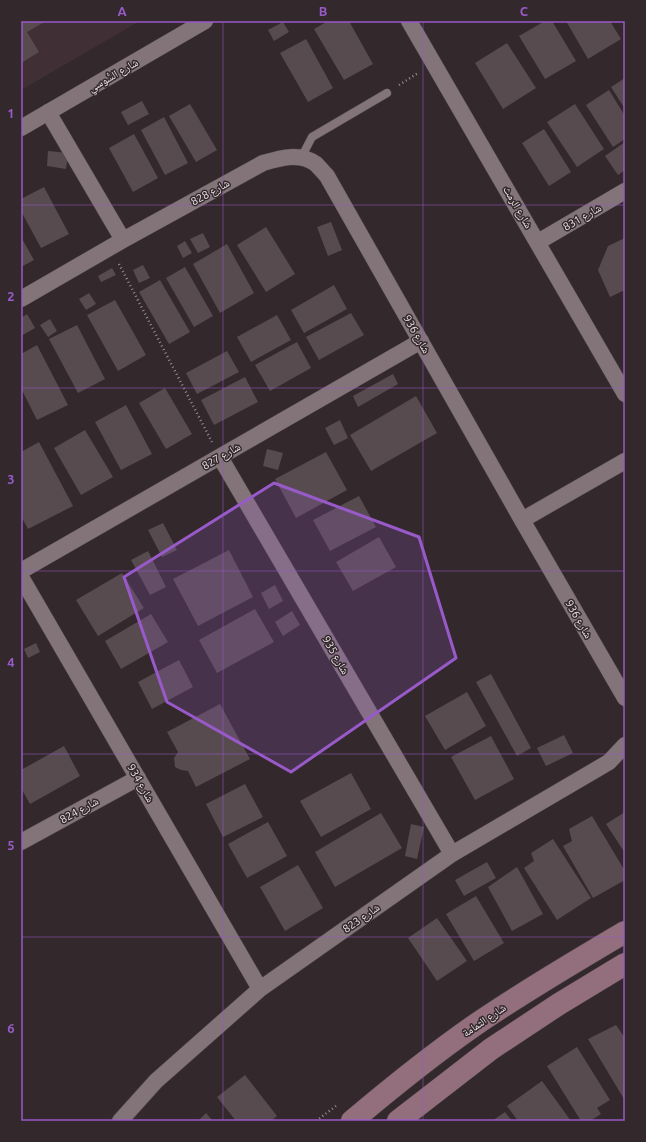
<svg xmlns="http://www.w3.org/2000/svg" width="646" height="1142" viewBox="0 0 646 1142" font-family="Ubuntu,'Noto Naskh Arabic',sans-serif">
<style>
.built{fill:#412f36}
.building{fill:#584b4f}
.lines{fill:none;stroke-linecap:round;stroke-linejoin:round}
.lane-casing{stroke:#4d4447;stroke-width:9}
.street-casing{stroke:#4d4447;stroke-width:17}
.secondary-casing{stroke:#4d4447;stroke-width:23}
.path{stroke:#978e91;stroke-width:2.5;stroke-dasharray:1 3;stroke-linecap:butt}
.lane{stroke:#827479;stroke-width:8}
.street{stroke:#827479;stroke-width:16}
.secondary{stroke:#936f7d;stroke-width:22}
.marked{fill:#985ac9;fill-opacity:0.2;stroke:#985ac9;stroke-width:3;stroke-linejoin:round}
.grid{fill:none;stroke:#985ac9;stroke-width:1;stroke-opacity:0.55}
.labels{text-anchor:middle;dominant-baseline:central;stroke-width:3;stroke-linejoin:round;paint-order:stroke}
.street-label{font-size:11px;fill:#ede5e8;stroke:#33282c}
.neatline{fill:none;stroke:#985ac9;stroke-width:1.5}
.grid-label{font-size:13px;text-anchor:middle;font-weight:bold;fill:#985ac9}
</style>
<rect width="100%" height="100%" fill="#33282c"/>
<!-- built -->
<path class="built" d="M21,21H140L21,90Z"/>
<!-- building -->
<path class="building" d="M21,21H46L27,32L39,52L21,63Z
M328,21H349L373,64L344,80L314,29Z
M545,21H552L576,61L545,79L519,36Z
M566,21H610L621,39L588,59Z
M283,22L289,32L274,41L268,30Z
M306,39L333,88L308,102L280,53Z
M507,43L536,88L503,109L475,63Z
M625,78V109L611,87Z
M609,90L625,116V139L613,147L586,105Z
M142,101L149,114L128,125L121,112Z
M190,104L217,150L196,162L169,116Z
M575,104L604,149L577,167L547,122Z
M164,117L188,163L165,175L141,130Z
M544,129L571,172L549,186L522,143Z
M134,134L158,178L133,192L109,148Z
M625,142V170L618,175L605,156Z
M48,151L68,153L66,169L47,166Z
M44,187L69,234L41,248L21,211V199Z
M331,222L342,250L328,256L317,227Z
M266,227L295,274L266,292L237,245Z
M203,233L210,247L198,253L190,239Z
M21,237L34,260L21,267Z
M625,238V290L610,297L598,270L608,246Z
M185,241L192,253L183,258L177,246Z
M227,244L254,293L220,313L193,264Z
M143,265L150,278L139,283L133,270Z
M185,267L213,316L194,327L166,278Z
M112,268L116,275L101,282L98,276Z
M160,280L190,332L169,344L139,292Z
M334,285L347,309L304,333L291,310Z
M89,293L96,304L86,310L79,299Z
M115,300L146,355L118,371L87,315Z
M351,313L364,335L319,360L306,337Z
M27,314L35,328L21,336V318Z
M277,315L291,340L251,362L237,337Z
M50,319L57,331L48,337L40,325Z
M77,325L105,379L78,393L49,339Z
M297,342L311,368L270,391L255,365Z
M37,345L68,405L37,420L21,388V354Z
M227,351L239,372L197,394L186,373Z
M393,374L398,384L358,407L353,396Z
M245,377L258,402L214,425L201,400Z
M165,388L192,434L166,449L139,403Z
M416,396L437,433L371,471L350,435Z
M126,405L152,454L121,470L95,422Z
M340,420L348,438L334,445L325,428Z
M85,430L113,477L81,495L54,448Z
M39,442L73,506L28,529L21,516V452Z
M267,449L283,453L278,470L263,466Z
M326,452L347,490L296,518L275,479Z
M359,496L376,527L330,551L313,520Z
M163,523L177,550L162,557L148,530Z
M379,537L396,567L353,591L336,562Z
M229,550L253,597L198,626L173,579Z
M148,551L166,587L150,595L131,560Z
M122,573L144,608L98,636L76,600Z
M275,585L283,601L269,609L261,593Z
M255,609L274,642L217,673L199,640Z
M292,611L300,625L283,636L275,622Z
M151,614L168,642L121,669L105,641Z
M36,643L40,652L28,658L24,649Z
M179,660L193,687L152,709L138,682Z
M491,674L531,748L517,756L476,682Z
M467,692L486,726L445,750L425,716Z
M220,704L250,759L196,787L188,771L181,770L175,767L174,758L178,752L167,732Z
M564,735L573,753L546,766L537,748Z
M491,736L514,779L475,800L451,757Z
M64,746L80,776L30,804L21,788V770Z
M351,773L371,809L321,837L300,801Z
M245,784L263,817L223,837L206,804Z
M625,812V853L606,824Z
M381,813L402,848L335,887L315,852Z
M592,816L625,871V880L593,898L563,846L572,841L569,829Z
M268,822L287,856L247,878L228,844Z
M411,824L424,827L417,859L405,856Z
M553,839L591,898L557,920L524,868L534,861L531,853Z
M487,862L496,878L464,896L455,880Z
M298,865L323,908L285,931L260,887Z
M517,867L543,914L512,931L488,887Z
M476,896L504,943L474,961L446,914Z
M437,918L467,961L437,981L408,938Z
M616,1025L625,1038V1098L624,1099L588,1039Z
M577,1047L610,1100L597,1108L601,1114L590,1121H581L547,1066Z
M245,1075L277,1116L271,1121H236L217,1097Z
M542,1081L571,1121H518L507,1106Z
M505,1112L512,1121H492Z
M206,1113L213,1121H198Z"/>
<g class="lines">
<defs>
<path id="lane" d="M301,158L312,137L387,93"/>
<path id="street" d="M409,21L625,394
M48,112L123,240
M21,128L205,21
M538,242L625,191
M21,299L123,240L263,163C280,158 300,152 316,164C320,168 324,173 327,176L522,520L625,698
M220,457L452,854
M522,520L625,461
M21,571L421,341
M21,577L260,989
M21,842L138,778
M120,1121L156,1081L260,989L452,854L609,762L625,745"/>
<path id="secondary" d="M352,1121C391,1088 432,1055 475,1025C523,992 574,962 625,932
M398,1121L491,1049L559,1004L625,964"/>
</defs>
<!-- lane casing -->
<use href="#lane" class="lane-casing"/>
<!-- street casing -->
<use href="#street" class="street-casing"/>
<!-- secondary casing -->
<use href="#secondary" class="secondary-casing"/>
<!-- path -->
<path class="path" d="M399,85L418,73
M119,264L212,442
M316,1121L336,1106"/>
<!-- lane -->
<use href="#lane" class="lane"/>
<!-- street -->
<use href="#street" class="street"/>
<!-- secondary -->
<use href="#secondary" class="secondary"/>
</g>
<!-- marked area -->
<path class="marked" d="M274,483L419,537L456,658L291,772L167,702L124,577Z"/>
<!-- grid -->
<path class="grid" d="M223,21V1121M423,21V1121M21,205H625M21,388H625M21,571H625M21,754H625M21,937H625"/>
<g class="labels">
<!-- street labels -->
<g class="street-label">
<text transform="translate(113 75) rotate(-30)">شارع السُّوسي</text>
<text transform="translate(210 192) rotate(-29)">شارع 828</text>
<text transform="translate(518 207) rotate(60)">شارع الرمث</text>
<text transform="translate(582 217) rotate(-30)">شارع 831</text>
<text transform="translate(417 334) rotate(60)">شارع 936</text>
<text transform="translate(221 456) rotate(-30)">شارع 827</text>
<text transform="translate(579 619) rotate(60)">شارع 936</text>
<text transform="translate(336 655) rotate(60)">شارع 935</text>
<text transform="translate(141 783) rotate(60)">شارع 934</text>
<text transform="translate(79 810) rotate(-29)">شارع 824</text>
<text transform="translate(361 918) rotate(-35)">شارع 823</text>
<text transform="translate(484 1020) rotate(-34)">شارع الثمامة</text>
</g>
</g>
<!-- border -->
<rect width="646" height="1142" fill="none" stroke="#33282c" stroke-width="44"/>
<rect x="22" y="22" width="602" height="1098" class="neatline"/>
<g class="grid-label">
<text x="122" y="16">A</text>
<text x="323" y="16">B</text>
<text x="524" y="16">C</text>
<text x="11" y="118">1</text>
<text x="11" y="301">2</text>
<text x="11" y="484">3</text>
<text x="11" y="667">4</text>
<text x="11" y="850">5</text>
<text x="11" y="1033">6</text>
</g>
</svg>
